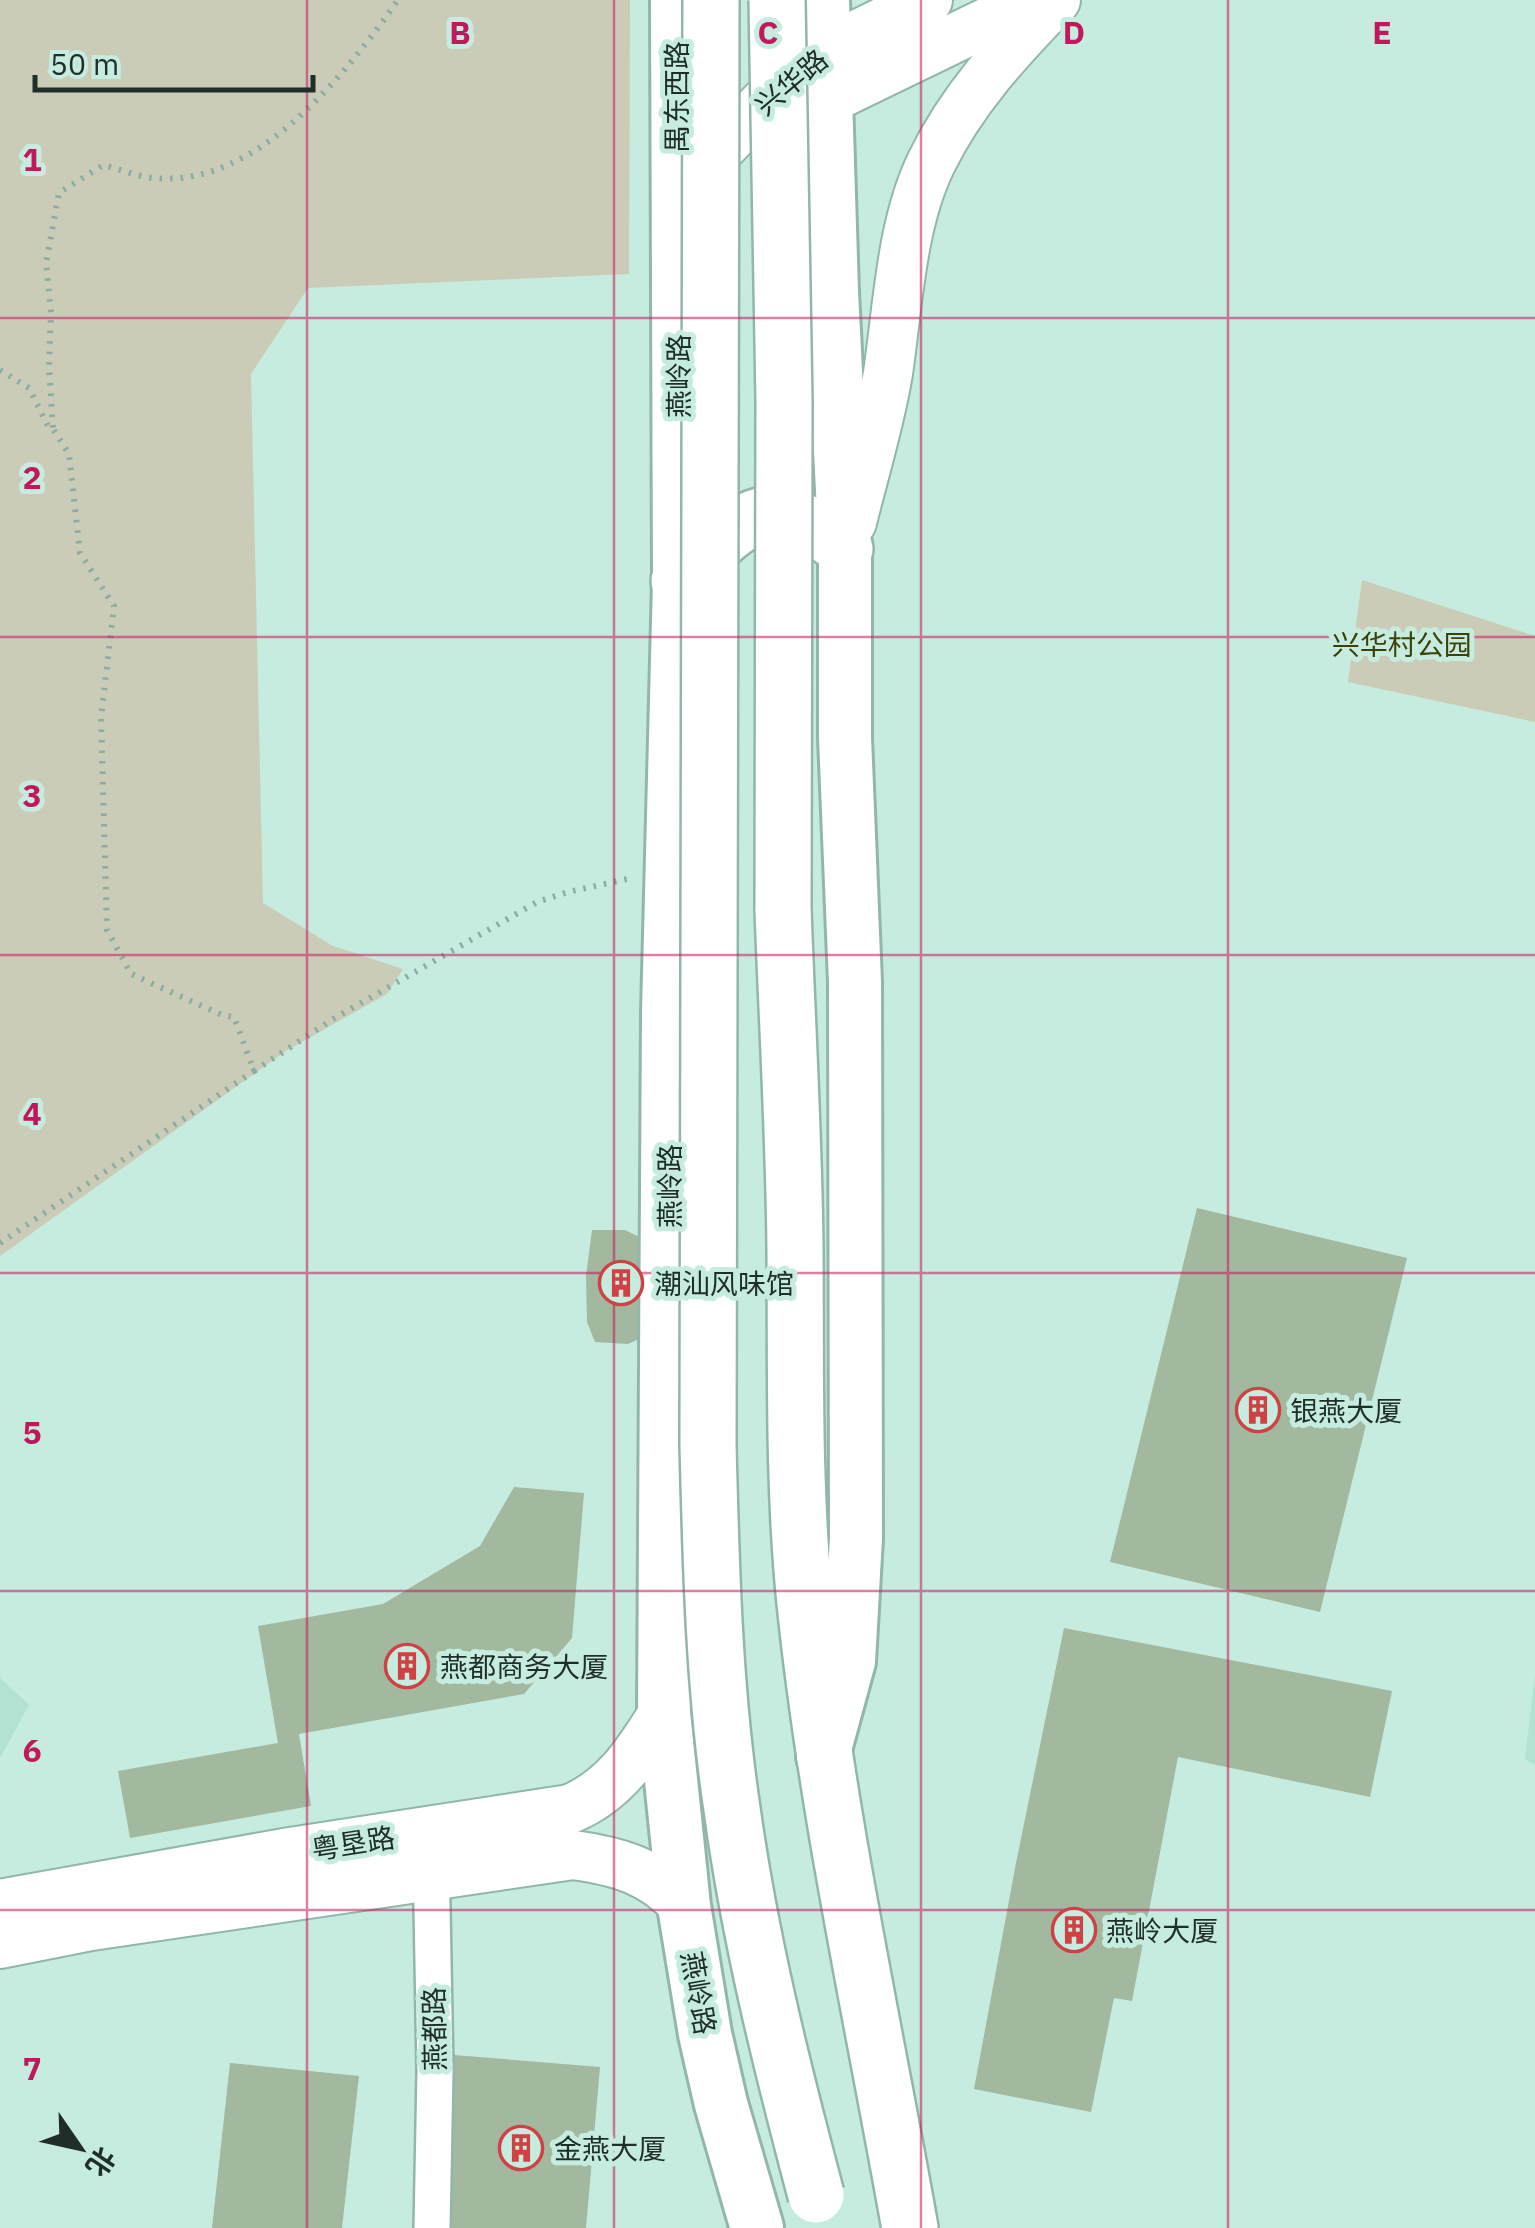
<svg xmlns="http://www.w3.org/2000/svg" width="1535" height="2228" viewBox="0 0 1535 2228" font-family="'IBM Plex Sans','Noto Sans SC',sans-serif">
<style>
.built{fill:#b3e1d2}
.green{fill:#caccb8}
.building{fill:#a2b89f}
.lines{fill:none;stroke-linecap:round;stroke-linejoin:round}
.street-casing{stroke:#92b7aa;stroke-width:40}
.secondary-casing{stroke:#92b7aa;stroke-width:52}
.primary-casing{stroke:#92b7aa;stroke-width:58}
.highway-casing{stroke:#92b7aa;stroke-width:60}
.path{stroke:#8daca1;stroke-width:6;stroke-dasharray:2.5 8;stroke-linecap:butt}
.street{stroke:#fff;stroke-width:35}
.secondary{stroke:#fff;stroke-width:48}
.primary{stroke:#fff;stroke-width:52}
.highway{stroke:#fff;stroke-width:55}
.highway-bridge-casing{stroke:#92b7aa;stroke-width:60;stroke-linecap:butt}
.highway-bridge{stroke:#fff;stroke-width:55}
.grid{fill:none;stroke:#c2185b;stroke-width:2.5;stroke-opacity:0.55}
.labels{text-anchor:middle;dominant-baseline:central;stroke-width:10;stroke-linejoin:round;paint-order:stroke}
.street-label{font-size:28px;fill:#1f2e29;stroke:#c6ecdf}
.park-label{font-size:28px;fill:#3d4007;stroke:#c6ecdf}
.poi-label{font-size:28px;fill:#1f2e29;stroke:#c6ecdf;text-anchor:start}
.grid-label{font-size:32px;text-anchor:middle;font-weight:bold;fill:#c2185b;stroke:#c6ecdf;stroke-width:10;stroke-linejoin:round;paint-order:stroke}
</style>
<rect width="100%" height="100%" fill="#c6ecdf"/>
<!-- built -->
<path class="built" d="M1535,1675V1765L1525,1759Z
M0,1678L29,1705L0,1758Z"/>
<!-- green -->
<path class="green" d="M0,0H630L629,274L308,288L251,374L263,903L333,946L403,969L387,994L286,1051L0,1256Z
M1362,580L1535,636V722L1348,682Z"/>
<!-- building -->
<path class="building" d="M1197,1208L1407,1258L1320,1612L1110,1562Z
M592,1230H625L656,1245V1331L628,1344L595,1342L587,1322L586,1276Z
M514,1487L584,1493L572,1638L524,1694L299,1734L311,1806L130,1838L118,1771L278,1743L258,1626L383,1604L480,1546Z
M1064,1628L1392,1691L1370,1797L1178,1757L1132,2001L1114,1998L1091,2112L974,2089L1016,1863Z
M454,2055L600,2067L586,2228H447Z
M230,2063L359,2076L342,2228H212Z"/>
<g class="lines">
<defs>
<path id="street" d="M431,1852L435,2071L432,2228"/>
<path id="secondary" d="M827,100L1033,0
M694,176L786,80L824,51L928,0
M852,522C864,473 880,422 888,373C898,305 901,225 931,163C962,99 1007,51 1056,0
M0,1904L284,1853L570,1809C616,1790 639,1752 664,1712
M0,1944L91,1926L573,1855C617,1861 654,1871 684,1906"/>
<path id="primary" d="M677,0L679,581L668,1013L664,1712L684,1906L705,2034L721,2104L757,2228
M823,0L832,292L845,549V738L855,982L856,1538L849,1661L823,1756"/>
<path id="highway" d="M679,581C741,519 765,484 845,549
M783,909C787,1022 794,1136 795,1249C796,1367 793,1485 805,1603C827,1814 873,2020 910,2228"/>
</defs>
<!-- street casing -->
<use href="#street" class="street-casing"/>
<!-- secondary casing -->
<use href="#secondary" class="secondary-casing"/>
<!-- primary casing -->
<use href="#primary" class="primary-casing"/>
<!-- highway casing -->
<use href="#highway" class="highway-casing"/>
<!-- path -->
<path class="path" d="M0,370L29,388L48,426L53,429L49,366L51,313L46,263L59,193L103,165C120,169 137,177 155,178C256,188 346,74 398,0
M254,1071L333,1019L537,902L568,892L627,879
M0,1243L254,1071L234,1017L222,1015L131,974L107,930L101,718L114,606L80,553L69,454L53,429"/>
<!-- street -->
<use href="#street" class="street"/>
<!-- secondary -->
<use href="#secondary" class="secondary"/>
<!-- primary -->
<use href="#primary" class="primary"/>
<!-- highway -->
<use href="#highway" class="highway"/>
<defs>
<path id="highway-bridge" d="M711,0L708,1445C711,1567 714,1689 732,1809C750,1940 782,2067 816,2195
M777,0L784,401L783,909"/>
</defs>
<!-- highway-bridge casing -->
<use href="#highway-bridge" class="highway-bridge-casing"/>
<!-- highway-bridge -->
<use href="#highway-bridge" class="highway-bridge"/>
</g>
<!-- grid -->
<path class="grid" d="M307,0V2228M614,0V2228M921,0V2228M1228,0V2228M0,318H1535M0,637H1535M0,955H1535M0,1273H1535M0,1591H1535M0,1910H1535"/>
<!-- icons -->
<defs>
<symbol id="building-ring" viewBox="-11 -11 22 22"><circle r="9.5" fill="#c6ecdf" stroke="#d04144" stroke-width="1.5"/><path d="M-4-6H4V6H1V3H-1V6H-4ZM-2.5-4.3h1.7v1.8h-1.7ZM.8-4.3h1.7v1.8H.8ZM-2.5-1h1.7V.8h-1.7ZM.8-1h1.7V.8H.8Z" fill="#d04144"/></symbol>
</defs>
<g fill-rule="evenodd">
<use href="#building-ring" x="596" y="1258" width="50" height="50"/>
<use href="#building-ring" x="1233" y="1385" width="50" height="50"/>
<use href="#building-ring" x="382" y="1641" width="50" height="50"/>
<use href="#building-ring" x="1049" y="1905" width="50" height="50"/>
<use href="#building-ring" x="496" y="2123" width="50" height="50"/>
</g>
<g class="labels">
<!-- street labels -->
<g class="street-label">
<text transform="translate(791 82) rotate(-40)">兴华路</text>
<text transform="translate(676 97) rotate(-90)">禺东西路</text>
<text transform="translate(678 376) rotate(-90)">燕岭路</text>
<text transform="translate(669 1186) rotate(-90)">燕岭路</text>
<text transform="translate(353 1843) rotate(-9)">粤垦路</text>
<text transform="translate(699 1993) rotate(80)">燕岭路</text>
<text transform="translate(434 2029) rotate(-91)">燕都路</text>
</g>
<!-- park labels -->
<g class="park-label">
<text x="1402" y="644">兴华村公园</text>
</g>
<!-- poi labels -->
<g class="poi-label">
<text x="654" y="1283">潮汕风味馆</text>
<text x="1290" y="1410">银燕大厦</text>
<text x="440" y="1666">燕都商务大厦</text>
<text x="1106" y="1930">燕岭大厦</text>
<text x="554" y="2148">金燕大厦</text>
</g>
</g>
<g class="grid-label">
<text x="460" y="44">B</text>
<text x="768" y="44">C</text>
<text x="1074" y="44">D</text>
<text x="1382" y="44">E</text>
<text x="32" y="171">1</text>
<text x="32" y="489">2</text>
<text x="32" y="807">3</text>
<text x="32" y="1125">4</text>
<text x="32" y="1444">5</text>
<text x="32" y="1762">6</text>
<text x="32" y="2080">7</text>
</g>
<!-- north arrow -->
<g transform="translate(80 2148) rotate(124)" stroke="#c6ecdf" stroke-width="8" paint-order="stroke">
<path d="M0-8L18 38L0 25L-18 38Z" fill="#1f2e29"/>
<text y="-15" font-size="28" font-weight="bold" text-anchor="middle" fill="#1f2e29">北</text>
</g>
<!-- scale -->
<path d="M35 75v15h278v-15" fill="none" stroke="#1f2e29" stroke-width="5"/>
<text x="50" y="75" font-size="30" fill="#1f2e29" stroke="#c6ecdf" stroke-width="8" paint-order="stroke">50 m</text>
</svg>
